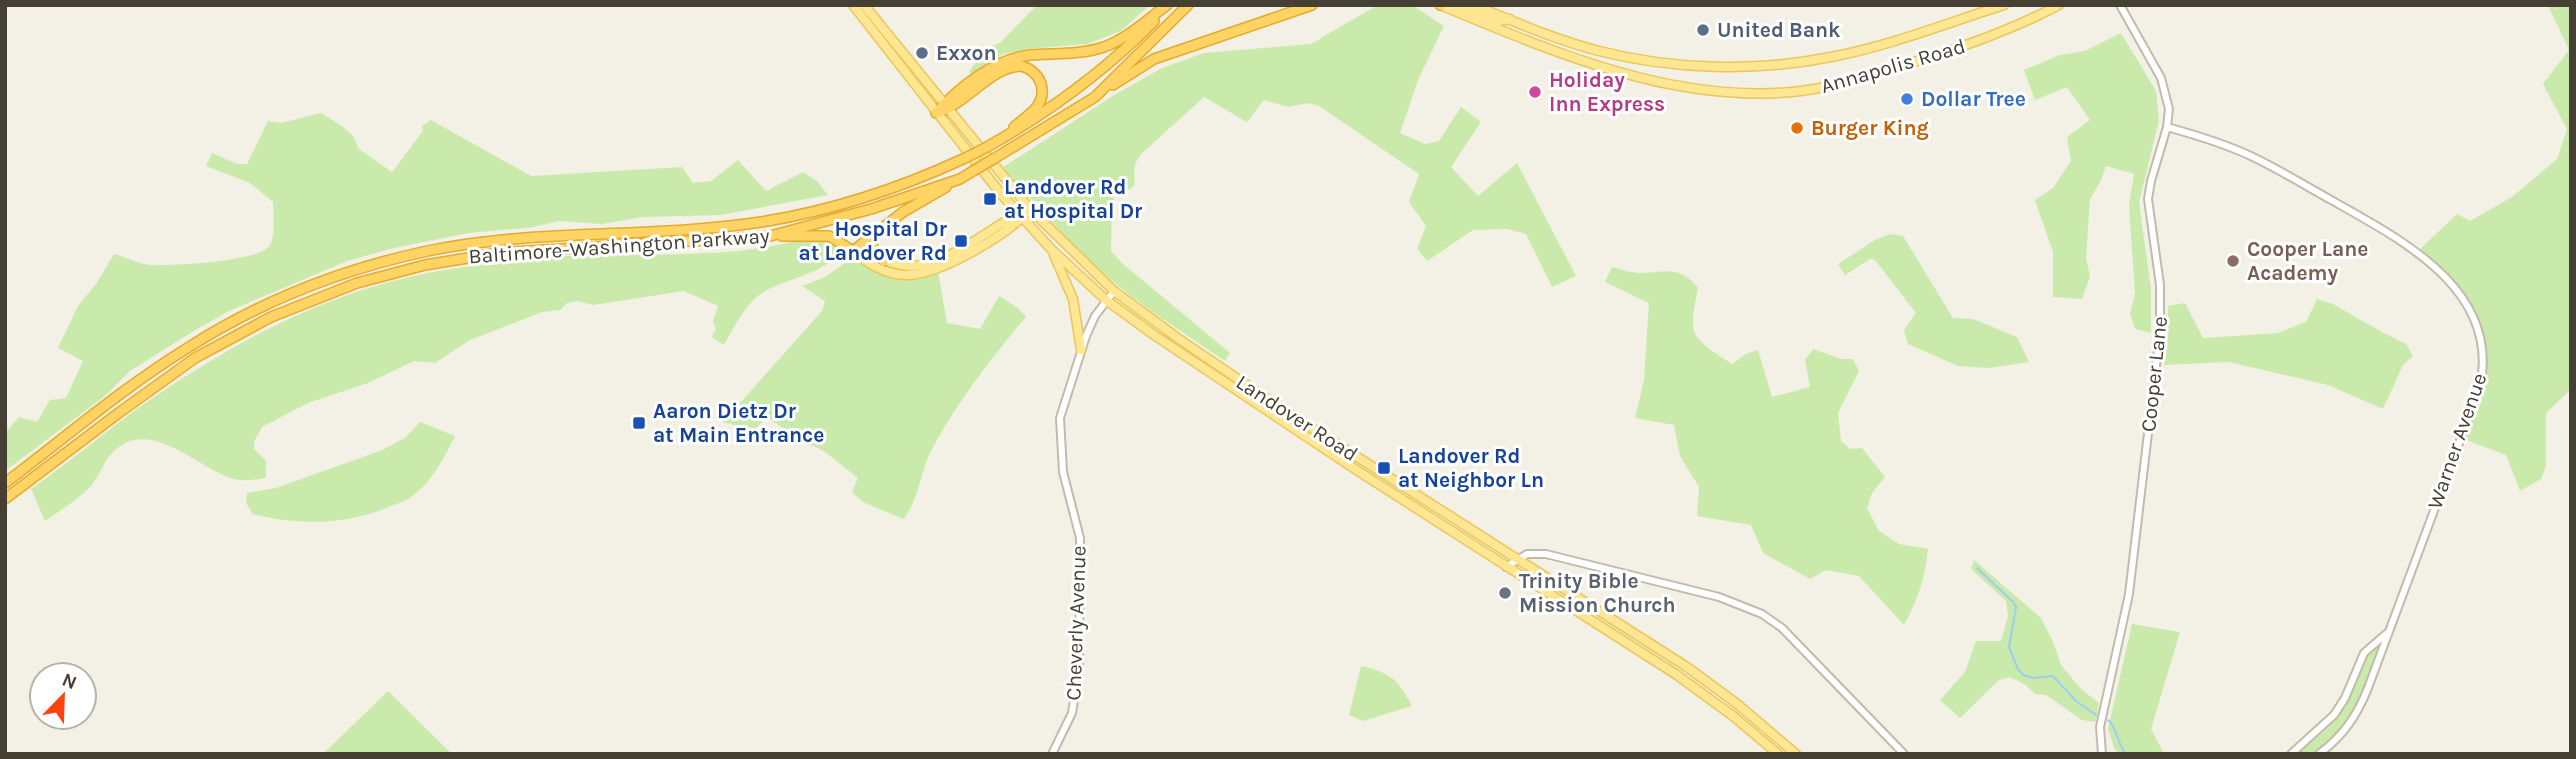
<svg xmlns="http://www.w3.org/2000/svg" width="2576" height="759" viewBox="0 0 2576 759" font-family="Karla,sans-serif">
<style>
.green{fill:#caeaac}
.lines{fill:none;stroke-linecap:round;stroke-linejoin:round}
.stream{stroke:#9eccf3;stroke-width:2}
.tertiary-casing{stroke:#c2bbaa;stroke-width:10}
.primary-casing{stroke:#e9c75e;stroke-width:11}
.motorway-casing{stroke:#e4ab2e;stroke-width:12}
.tertiary{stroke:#fff;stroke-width:6}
.primary{stroke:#ffe692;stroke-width:8}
.motorway{stroke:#ffd464;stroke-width:9}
.motorway-bridge-casing{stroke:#e4ab2e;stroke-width:12;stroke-linecap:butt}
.motorway-bridge{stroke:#ffd464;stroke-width:9}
.service-dot{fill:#5c6f8a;stroke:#fff;stroke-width:2.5}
.hotel-dot{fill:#d1479c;stroke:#fff;stroke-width:2.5}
.shop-dot{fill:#3f7fe0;stroke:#fff;stroke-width:2.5}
.food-dot{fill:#e8710a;stroke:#fff;stroke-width:2.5}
.transit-dot{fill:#1a4fb4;stroke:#fff;stroke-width:2.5}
.education-dot{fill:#8d6e63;stroke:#fff;stroke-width:2.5}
.worship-dot{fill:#6b7280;stroke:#fff;stroke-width:2.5}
.labels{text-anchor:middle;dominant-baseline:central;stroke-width:6;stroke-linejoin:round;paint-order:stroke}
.service-label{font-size:21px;font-weight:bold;fill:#4e5e75;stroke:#fff;text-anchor:start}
.street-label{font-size:21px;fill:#464034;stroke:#fff}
.hotel-label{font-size:21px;font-weight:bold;fill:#b23c85;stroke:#fff;text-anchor:start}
.shop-label{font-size:21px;font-weight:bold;fill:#366cbe;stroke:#fff;text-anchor:start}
.food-label{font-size:21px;font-weight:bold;fill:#c56008;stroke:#fff;text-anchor:start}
.transit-label{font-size:21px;font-weight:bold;fill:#164399;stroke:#fff;text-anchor:start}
.education-label{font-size:21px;font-weight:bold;fill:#785e54;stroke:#fff;text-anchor:start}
.worship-label{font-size:21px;font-weight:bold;fill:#5b616d;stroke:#fff;text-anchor:start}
</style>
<rect width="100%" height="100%" fill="#f3f0e5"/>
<!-- green -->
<path class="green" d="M1037,5H1150L1121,31L1087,44L1027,49L1003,54L972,76L969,72L985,49L1001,42Z
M1412,5L1444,26L1418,80L1400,133L1425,144L1439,141L1461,107L1481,122L1451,167L1478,196L1517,163L1576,276L1552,287L1526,234L1507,229L1473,230L1427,261L1417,249L1426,226L1409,202L1419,174L1319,106L1307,103L1289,107L1264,100L1247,122L1204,97L1141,154C1139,158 1136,161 1135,165C1131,181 1144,190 1116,192L1112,206L1111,251L1123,264L1230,353L1225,361C1184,333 1141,306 1103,273C1067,240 1035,203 1002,168L1114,95L1162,68L1204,53L1311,44L1376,6Z
M2548,5H2571V389L2546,413V466L2541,479L2520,491L2506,455L2461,438L2480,387L2483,365L2473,317L2454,287L2417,252L2457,214L2470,221L2512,197L2557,159L2567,129L2543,84L2569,50Z
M2121,33L2156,91L2159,120L2139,203L2151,288V333L2135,329L2130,314L2135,293L2129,205L2134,174L2106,166L2101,180L2090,199L2086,257L2090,277L2082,299L2053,297V252L2035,200L2053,188L2071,161L2067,137L2090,120L2067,87L2035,100L2024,70L2060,55L2085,51Z
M321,113L342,126L353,136L359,149L392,172L423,131L422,126L431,120L531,176L682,167L693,183L711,181L738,160L766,191L803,172L817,181L828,195L721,215L643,217L602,224L558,221L534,227L469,233L394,248L347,261L229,311L192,332L130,371L106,395L5,471V433L19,417L37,422L50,400L66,398L83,361L58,348L78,306L96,284L114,254C125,257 138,264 150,265C169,266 261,262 270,245C276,234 273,214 273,202L250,183L206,166L212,153L237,164H247L268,121L281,123Z
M1891,234L1903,236L1953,318L1973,319L2017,337L2029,362L1989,368L1958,366L1908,344L1904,330L1916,313L1875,260L1870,259L1845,275L1838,264L1875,240Z
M817,237L834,244L837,253C830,272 781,280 762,293C745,304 734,328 724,345L712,337L716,329L713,321L718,306L684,291L593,305L578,301L567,303L560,310L542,312L470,340L435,363L414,361L368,383L308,403L262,427L254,442V449L266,461V478C256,479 244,482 234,479C199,469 152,418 116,449C106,457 100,474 92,485C79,499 61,510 45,521L31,489C76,458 117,421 163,391C256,329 351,282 464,267C499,262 534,258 569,256C626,254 683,256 739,251C765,248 791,242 817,237Z
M849,260L857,261L881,274L938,271L947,323L980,329L999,296L1018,308L1026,317C991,358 958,401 932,449C920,471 919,501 903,519L863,502L852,492L858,478L825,452L792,435L767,417L751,433L738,426L723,422L822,311L825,301L802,286L825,277Z
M1612,267C1621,269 1631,273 1640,273C1667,273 1678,264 1698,288C1688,338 1690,336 1732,364L1746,354L1758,350L1772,397L1810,387L1805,360L1813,349L1842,359H1853L1859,371L1838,413L1841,441L1850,449L1862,448L1885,477L1872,493L1867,508L1879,531L1899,544L1928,549C1925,578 1918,600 1904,625L1859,576L1826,570L1810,579L1763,553L1751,525L1697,516L1699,487L1680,456L1674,425L1635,418L1644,380L1649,303L1605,282Z
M2317,299L2333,304L2380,331L2406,344L2413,356L2403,365L2383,409L2328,385L2229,362L2164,365L2168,333V306L2185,303L2203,338L2278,333L2306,322Z
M420,422L455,436C444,458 432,482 411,497C406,501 398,503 391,506C347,525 299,526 253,514L246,503L247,493L276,488L380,451L405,438Z
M1974,560L2041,618L2053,642L2061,665L2081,689L2099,703L2096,722L2082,720L2046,695L2035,694L2026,685L2010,677L1999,680L1960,718L1940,700L1965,672L1976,641H2001L2008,616L2006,601L1971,569Z
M2132,624L2180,632L2151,729L2164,754H2120L2115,750L2108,729Z
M2377,648L2380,651C2363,693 2352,725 2315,754H2297C2312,742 2327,731 2339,715C2353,695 2355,660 2377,648Z
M1361,666C1391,673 1398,679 1412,706L1363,721L1349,715Z
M388,691L452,754H323Z"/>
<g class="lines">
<!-- stream -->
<path class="stream" d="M1977,568L2013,602L2016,607L2009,647L2018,669L2023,675L2033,678L2053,676L2076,701L2096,715
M2108,720C2117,727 2117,744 2126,754"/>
<defs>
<path id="tertiary" d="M2167,127C2196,135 2226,144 2253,157C2280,170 2306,186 2333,201C2402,240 2501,290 2480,387L2368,688C2357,716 2343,736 2319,754
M1506,567L1527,554H1546L1719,597L1762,614L1782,628L1904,754
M1052,754L1072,713L1079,669L1080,538L1063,472L1060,418L1086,336L1095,316L1114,291
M2102,754L2100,727L2129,594L2160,332V285L2148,199L2151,181L2167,127L2169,109L2161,78L2120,5
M2291,754L2334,715L2345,698L2364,653L2386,634"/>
<path id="primary" d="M853,5L1001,194L1051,249L1106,300L1154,335L1358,471L1677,675L1733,716L1778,754
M864,5L1030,209L1114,291L1179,339L1290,414L1687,667L1736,703L1796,754
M1440,5C1551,51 1670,103 1792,92C1833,88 1872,74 1911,63C1962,47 2012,30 2059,5
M1458,5L1499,21L1510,19
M1474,5C1515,22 1556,40 1599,51C1674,70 1756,72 1831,57C1890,46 1947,23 2004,5
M853,251C868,264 886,275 907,275C941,274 1008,235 1030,209
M853,251C870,249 888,266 910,266C948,266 989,228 1022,212
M1054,255L1073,299L1081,350"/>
<path id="motorway" d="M1440,5H1441
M1113,85L1154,59L1312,5
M936,113C959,87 995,59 1030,55C1055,53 1080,55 1104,47C1128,38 1147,20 1167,5
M936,113C966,105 992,65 1022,66C1040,72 1049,91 1036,108C1030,115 1021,121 1014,127
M987,147C1049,112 1104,72 1154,21
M995,158L1095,97L1188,5
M873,235L872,250L884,261
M782,236H829L853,251L903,212L946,187
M5,483C66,437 124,387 189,347C260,302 340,270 423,252C534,228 649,239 761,222C831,211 898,189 963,159
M5,499L120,412L195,358L271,317L357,283L425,265L498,253L770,236L871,209L960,179L973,171"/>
</defs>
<!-- tertiary casing -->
<use href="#tertiary" class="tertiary-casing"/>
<!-- primary casing -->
<use href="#primary" class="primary-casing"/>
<!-- motorway casing -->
<use href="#motorway" class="motorway-casing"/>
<!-- tertiary -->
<use href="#tertiary" class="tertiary"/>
<!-- primary -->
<use href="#primary" class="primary"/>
<!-- motorway -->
<use href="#motorway" class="motorway"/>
<defs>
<path id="motorway-bridge" d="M963,159L987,147
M973,171L995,158"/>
</defs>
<!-- motorway-bridge casing -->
<use href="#motorway-bridge" class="motorway-bridge-casing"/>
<!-- motorway-bridge -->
<use href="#motorway-bridge" class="motorway-bridge"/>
</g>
<!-- markers -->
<g class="service-dot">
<circle cx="1703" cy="30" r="7"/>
<circle cx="922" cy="53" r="7"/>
</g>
<circle class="hotel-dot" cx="1535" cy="92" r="7"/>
<circle class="shop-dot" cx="1907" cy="99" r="7"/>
<circle class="food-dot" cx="1797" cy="128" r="7"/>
<g class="transit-dot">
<rect x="983" y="192" width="14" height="14" rx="3.5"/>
<rect x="954" y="234" width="14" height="14" rx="3.5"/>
<rect x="632" y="416" width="14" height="14" rx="3.5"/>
<rect x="1377" y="461" width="14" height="14" rx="3.5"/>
</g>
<circle class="education-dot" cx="2233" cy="261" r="7"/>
<circle class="worship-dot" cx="1505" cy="593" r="7"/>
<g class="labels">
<!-- service labels -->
<g class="service-label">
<text x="1717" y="30">United Bank</text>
<text x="936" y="53">Exxon</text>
</g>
<!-- street labels -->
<g class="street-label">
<text transform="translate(1893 66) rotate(-16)">Annapolis Road</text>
<text transform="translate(619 246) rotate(-4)">Baltimore-Washington Parkway</text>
<text transform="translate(2154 374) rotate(-84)">Cooper Lane</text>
<text transform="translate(1297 418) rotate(33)">Landover Road</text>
<text transform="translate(2457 441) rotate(-71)">Warner Avenue</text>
<text transform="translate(1076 623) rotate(-88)">Cheverly Avenue</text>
</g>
<!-- hotel labels -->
<g class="hotel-label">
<text x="1549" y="80">Holiday<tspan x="1549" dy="24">Inn Express</tspan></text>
</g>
<!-- shop labels -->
<g class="shop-label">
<text x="1921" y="99">Dollar Tree</text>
</g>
<!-- food labels -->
<g class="food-label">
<text x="1811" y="128">Burger King</text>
</g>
<!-- transit labels -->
<g class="transit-label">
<text x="1004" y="187">Landover Rd<tspan x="1004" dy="24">at Hospital Dr</tspan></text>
<text x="947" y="229" text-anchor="end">Hospital Dr<tspan x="947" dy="24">at Landover Rd</tspan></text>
<text x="653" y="411">Aaron Dietz Dr<tspan x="653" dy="24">at Main Entrance</tspan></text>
<text x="1398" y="456">Landover Rd<tspan x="1398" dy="24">at Neighbor Ln</tspan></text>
</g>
<!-- education labels -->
<g class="education-label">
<text x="2247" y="249">Cooper Lane<tspan x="2247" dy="24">Academy</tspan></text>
</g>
<!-- worship labels -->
<g class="worship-label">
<text x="1519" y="581">Trinity Bible<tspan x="1519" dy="24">Mission Church</tspan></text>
</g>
</g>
<!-- border -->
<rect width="2576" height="759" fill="none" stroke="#464034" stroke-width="14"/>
<!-- north arrow -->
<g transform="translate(63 696) rotate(23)"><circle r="33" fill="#ffffff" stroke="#b5b3ae" stroke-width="2"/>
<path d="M0-5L12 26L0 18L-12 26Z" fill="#ff4210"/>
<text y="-10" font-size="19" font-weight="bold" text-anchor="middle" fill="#464034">N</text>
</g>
</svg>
